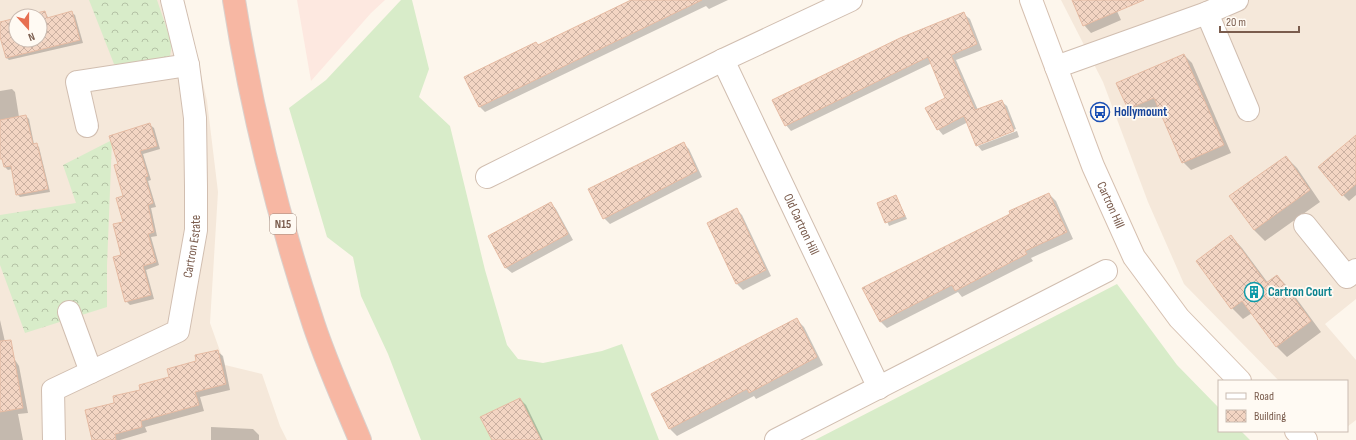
<svg xmlns="http://www.w3.org/2000/svg" width="1356" height="440" viewBox="0 0 1356 440" font-family="'Sofia Sans Condensed',sans-serif">
<style>
.residential{fill:#f5e8da;fill-rule:evenodd}
.commercial{fill:#fde8e0}
.grass{fill:#d8ecc9}
.forest{fill:url(#forest-crowns)}
.shadow{fill:#0003}
.building{fill:url(#building-cross-hatch);stroke:#e6bba3}
.lines{fill:none;stroke-linecap:round;stroke-linejoin:round}
.street-casing{stroke:#d1beb0;stroke-width:24}
.secondary-casing{stroke:#d6c0b0;stroke-width:24}
.highway-casing{stroke:#dad1cd;stroke-width:24}
.street{stroke:#fff;stroke-width:22}
.secondary{stroke:#fff;stroke-width:22}
.highway{stroke:#f7b7a3;stroke-width:22}
.labels{text-anchor:middle;dominant-baseline:central;stroke-width:3.5;stroke-linejoin:round;paint-order:stroke}
.shield{fill:#fffaf3;stroke:#a28b7f;stroke-width:1}
.shield-label{font-size:12px;font-weight:bold;fill:#7a5c4d}
.transit-label{font-size:13px;font-weight:bold;fill:#164399;stroke:#fffaf3;text-anchor:start}
.street-label{font-size:13px;fill:#7a5c4d;stroke:#fffaf3}
.culture-label{font-size:13px;font-weight:bold;fill:#0d838f;stroke:#fffaf3;text-anchor:start}
</style>
<defs>
<pattern id="forest-crowns" width="20" height="18" patternUnits="userSpaceOnUse"><rect width="20" height="18" fill="#d8ecc9"/><path d="M2 6a3 3 0 1 1 6 0M12 15a3 3 0 1 1 6 0" fill="none" stroke="#b4c2a5"/></pattern>
<pattern id="building-cross-hatch" width="8" height="8" patternUnits="userSpaceOnUse"><rect width="8" height="8" fill="#f3d5c3"/><path d="M0 0l8 8M0 8l8-8" fill="none" stroke="#cab0a1"/></pattern>
</defs>
<rect width="100%" height="100%" fill="#fdf6ec"/>
<!-- residential -->
<path class="residential" d="M0,0H184L207,101L218,192L210,323L225,365L262,374L280,426L287,440H0ZM16,16H40V40H16Z
M1061,0H1356V299L1325,324L1356,360V420L1347,427V381H1279L1184,284L1148,202L1103,82Z"/>
<!-- commercial -->
<path class="commercial" d="M297,0H385L371,13L311,81Z"/>
<!-- grass -->
<path class="grass" d="M401,0H412L429,69L419,97L450,126L485,270L507,345L518,359L543,363L602,351L622,344L659,440H421L388,354L361,296L353,257L327,237L289,108L326,80Z
M1117,284L1177,365L1219,408V431H1241L1250,440H815Z"/>
<!-- forest -->
<path class="forest" d="M89,0H157L172,44L170,56C154,67 133,64 114,64Z
M112,140L107,266V307L25,333L0,265V215L76,203L63,165Z"/>
<!-- shadow -->
<path class="shadow" d="M636,0H728L709,9L706,6L485,112L479,106Z
M1073,0H1112L1121,20L1091,33L1084,25Z
M45,12L49,19L72,13L75,15L83,43L9,60L6,57L0,33V23L16,19V40H40V16H28Z
M964,14L970,19L982,50L956,60L978,110L1001,101L1007,106L1016,129L978,144V146L1017,131L1019,137L982,151L977,145L968,122L943,135L938,129L947,98L932,63L791,131L786,125Z
M1184,55L1192,63L1231,153L1191,170L1183,162L1159,107L1137,117L1128,109Z
M12,89L15,92L19,117L26,116L29,119L34,144L39,147L50,192L20,197L17,194L12,169L8,170L5,167L0,146V91Z
M150,125L154,128L160,149L143,154L151,180L148,181L156,207L151,208L157,236L151,237L159,265L146,270L154,299L130,305L126,301L122,255L124,197L119,165Z
M1356,136V195L1349,201L1343,195Z
M683,143L689,149L702,177L610,224L604,218Z
M1286,157L1297,168L1320,202L1265,241L1254,230Z
M1049,194L1056,201L1073,239L1031,258L1033,261L962,297L958,292L887,328L880,321L1011,214Z
M896,196L907,219L889,226L879,203Z
M551,203L556,209L573,240L512,273L506,268L489,237Z
M737,210L742,215L771,276L743,290L737,284L709,223Z
M1231,236L1242,248L1268,283L1277,276L1288,287L1321,332L1287,357L1276,346L1252,313L1243,319L1232,308Z
M0,320L6,346L19,366L28,413L18,414L23,440H0Z
M797,320L804,327L823,365L756,399L754,396L677,436L670,429Z
M217,351L223,356L230,390L200,397L204,411L145,427L147,432L120,440H93L115,403L170,377Z
M520,399L526,405L543,440H493Z
M211,427L253,429L259,435V440H211Z"/>
<!-- building -->
<path class="building" d="M631,0H702L479,107L464,77L536,42L538,45Z
M1072,0H1144L1083,26Z
M45,11L47,18L72,11L80,40L6,58L0,37V22L16,18V40H40V16H24Z
M964,12L977,44L951,55L975,110L1002,100L1014,131L976,146L964,116L937,130L925,108L945,98L928,57L785,126L772,100L900,38Z
M1184,54L1224,145L1182,163L1154,98L1128,109L1116,83Z
M26,115L33,144L37,143L48,189L16,195L11,166L4,167L2,159H0V120Z
M150,123L157,146L140,151L148,176L145,177L153,203L148,205L154,232L148,234L156,262L143,266L151,295L125,302L113,257L121,255L113,224L123,222L116,198L123,196L114,165L118,164L109,136Z
M1356,135V184L1342,196L1318,167Z
M684,142L697,171L603,219L588,189Z
M1286,156L1310,190L1254,230L1229,196Z
M1049,193L1067,232L1025,251L1027,254L955,291L952,285L880,322L862,288L1010,214L1009,211Z
M896,195L905,216L885,223L877,203Z
M551,202L568,234L505,268L488,236Z
M737,208L766,270L736,284L707,223Z
M1231,235L1266,283L1277,275L1311,321L1276,347L1242,301L1231,309L1196,261Z
M797,318L817,357L749,393L747,389L669,429L651,394Z
M11,340L23,408L0,412V341Z
M218,350L226,384L195,392L199,405L141,421L142,427L115,434L116,440H92L85,410L114,403L113,396L140,390L139,385L169,377L167,369L196,361L195,355Z
M520,398L541,440H492L480,417Z"/>
<g class="lines">
<defs>
<g id="street">
<path d="M1207,13L1248,110"/>
<path id="s1" d="M723,60L879,388"/>
<path d="M1056,67L1207,13L1237,0"/>
<path d="M87,126L77,82L188,65"/>
<path d="M487,177L723,60L851,0"/>
<path d="M1305,225L1347,277L1356,270"/>
<path id="s2" d="M69,312L91,372L178,331L196,230V187L195,118L188,65L172,0"/>
<path d="M54,440L53,390L91,372"/>
<path d="M776,440L1106,271"/>
</g>
<g id="secondary">
<path id="s3" d="M1031,0L1093,166L1134,257L1179,318L1240,381"/>
<path d="M1296,431L1306,440"/>
</g>
<path id="highway" d="M234,0C251,107 277,213 311,316C324,358 343,399 360,440"/>
</defs>
<!-- street casing -->
<use href="#street" class="street-casing"/>
<!-- secondary casing -->
<use href="#secondary" class="secondary-casing"/>
<!-- highway casing -->
<use href="#highway" class="highway-casing"/>
<!-- street -->
<use href="#street" class="street"/>
<!-- secondary -->
<use href="#secondary" class="secondary"/>
<!-- highway -->
<use href="#highway" class="highway"/>
</g>
<!-- icons -->
<defs>
<symbol id="bus-ring" viewBox="-11 -11 22 22"><circle r="9.5" fill="#fffaf3" stroke="#1a4fb4" stroke-width="1.5"/><path d="M-5-6H5V4H4V6H2V4H-2V6H-4V4H-5ZM-3.5-4V0h7V-4ZM-3.5 1.2v1.5H-2V1.2ZM2 1.2v1.5H3.5V1.2Z" fill="#1a4fb4"/></symbol>
<symbol id="building-ring" viewBox="-11 -11 22 22"><circle r="9.5" fill="#fffaf3" stroke="#0f9aa8" stroke-width="1.5"/><path d="M-4-6H4V6H1V3H-1V6H-4ZM-2.5-4.3h1.7v1.8h-1.7ZM.8-4.3h1.7v1.8H.8ZM-2.5-1h1.7V.8h-1.7ZM.8-1h1.7V.8H.8Z" fill="#0f9aa8"/></symbol>
</defs>
<g fill-rule="evenodd">
<use href="#bus-ring" x="1089" y="101" width="22" height="22"/>
<use href="#building-ring" x="1243" y="281" width="22" height="22"/>
</g>
<g class="labels">
<!-- shield labels -->
<rect class="shield" x="270" y="214" width="26" height="20" rx="3"/>
<g class="shield-label">
<text x="283" y="224">N15</text>
</g>
<!-- transit labels -->
<g class="transit-label">
<text x="1114" y="112">Hollymount</text>
</g>
<!-- street labels -->
<g class="street-label">
<text stroke="none"><textPath href="#s3" startOffset="220">Cartron Hill</textPath></text>
<text stroke="none"><textPath href="#s1" startOffset="182">Old Cartron Hill</textPath></text>
<text stroke="none"><textPath href="#s2" startOffset="246">Cartron Estate</textPath></text>
</g>
<!-- culture labels -->
<g class="culture-label">
<text x="1268" y="292">Cartron Court</text>
</g>
</g>
<!-- legend -->
<rect x="1218" y="380" width="130" height="52" fill="#fffaf3" stroke="#cabbb1"/>
<rect x="1226" y="393" width="20" height="6" fill="#ffffff" stroke="#cabbb1"/>
<text x="1254" y="400" font-size="12" fill="#7a5c4d">Road</text>
<rect x="1226" y="410" width="20" height="12" fill="url(#building-cross-hatch)" stroke="#cabbb1"/>
<text x="1254" y="420" font-size="12" fill="#7a5c4d">Building</text>
<!-- north arrow -->
<g transform="translate(28 28) rotate(159)"><circle r="19" fill="#fffaf3" stroke="#cabbb1"/>
<path d="M0-3L7 15L0 10L-7 15Z" fill="#e76f51"/>
<text y="-6" font-size="11" font-weight="bold" text-anchor="middle" fill="#7a5c4d">N</text>
</g>
<!-- scale -->
<path d="M1220 26v6h79v-6" fill="none" stroke="#7a5c4d" stroke-width="2"/>
<text x="1226" y="26" font-size="12" fill="#7a5c4d" stroke="#fffaf3" stroke-width="3" paint-order="stroke">20 m</text>
</svg>
